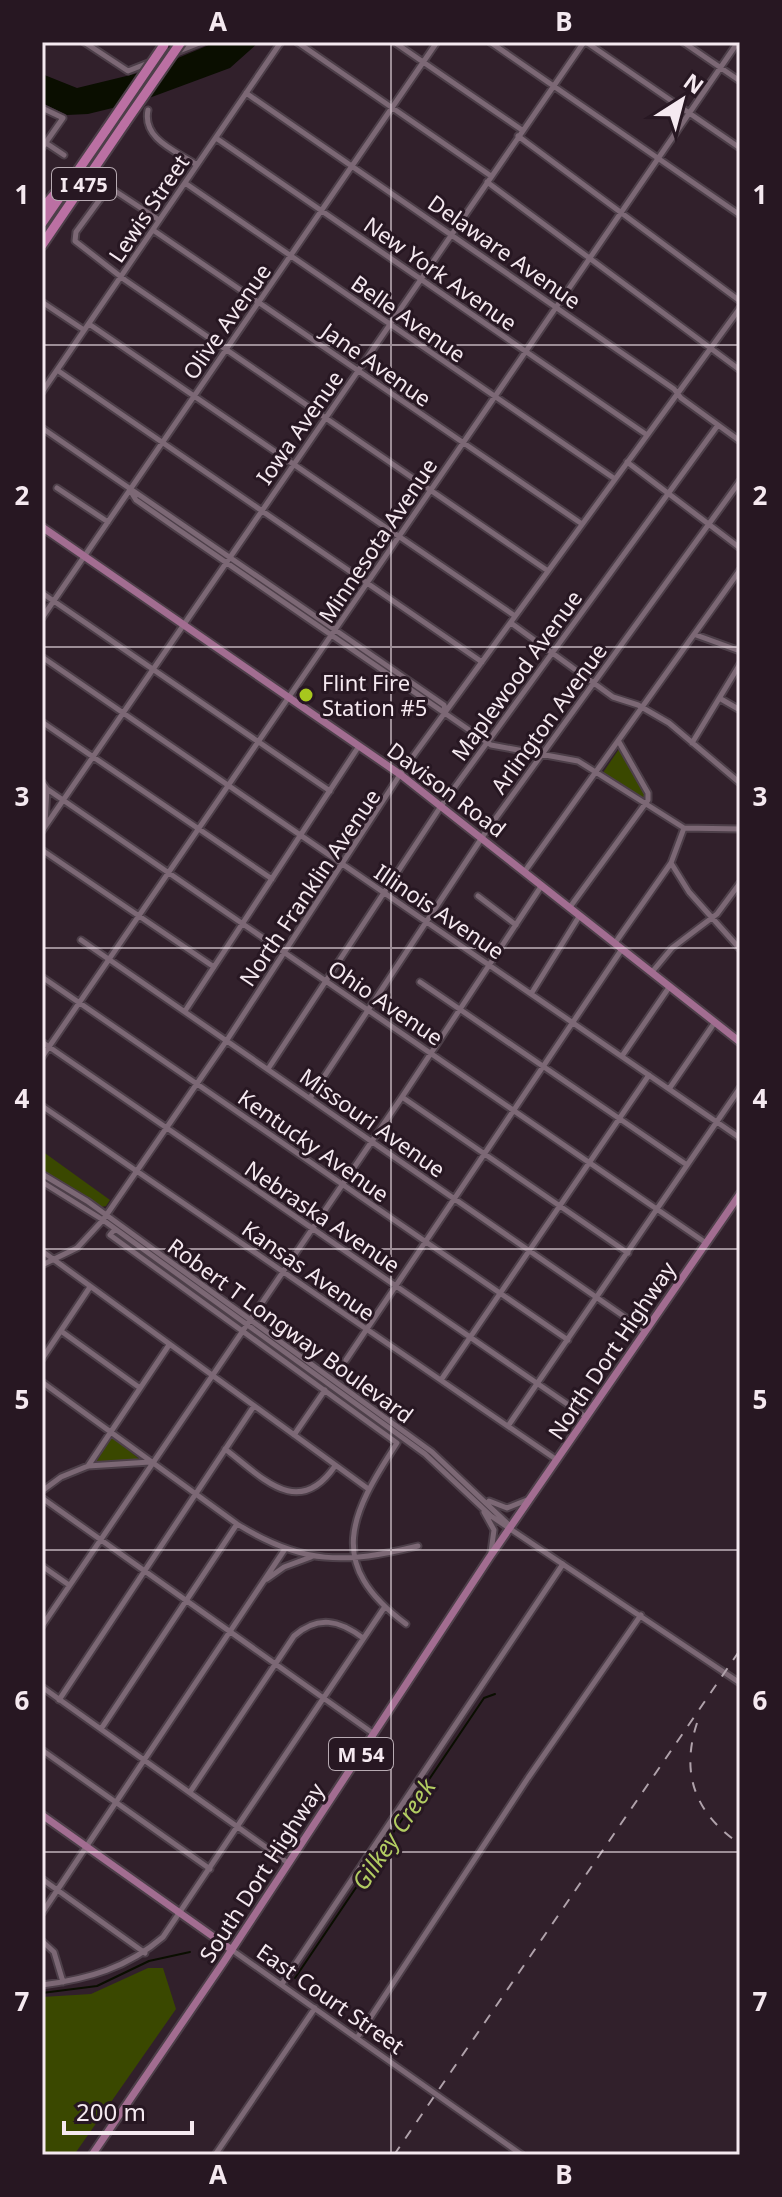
<svg xmlns="http://www.w3.org/2000/svg" width="782" height="2197" viewBox="0 0 782 2197" font-family="'Noto Sans',sans-serif">
<style>
.green{fill:#3a4800}
.water{fill:#0a0e00}
.lines{fill:none;stroke-linecap:round;stroke-linejoin:round}
.stream{stroke:#0a0e00;stroke-width:2}
.minor-casing{stroke:#4d3f49;stroke-width:9}
.major-casing{stroke:#4d3f49;stroke-width:11}
.highway-casing{stroke:#4d3f49;stroke-width:13}
.minor{stroke:#7c6875;stroke-width:5}
.major{stroke:#a26d91;stroke-width:7}
.highway{stroke:#bb70a3;stroke-width:9}
.rail{stroke:#b0a2ab;stroke-width:2;stroke-dasharray:10 10;stroke-linecap:butt}
.highway-bridge-casing{stroke:#4d3f49;stroke-width:13;stroke-linecap:butt}
.highway-bridge{stroke:#bb70a3;stroke-width:9}
.grid{fill:none;stroke:#f5e9f0;stroke-width:2;stroke-opacity:0.55}
.poi-dot{fill:#a7c71e;stroke:#271722;stroke-width:3}
.labels{text-anchor:middle;dominant-baseline:central;stroke-width:6;stroke-linejoin:round;paint-order:stroke}
.shield{fill:#271722;stroke:#b7aab2;stroke-width:2}
.shield-label{font-size:20px;font-weight:bold;fill:#f5e9f0}
.street-label{font-size:22px;fill:#f5e9f0;stroke:#271722}
.poi-label{font-size:22px;fill:#f5e9f0;stroke:#271722;text-anchor:start}
.water-label{font-size:24px;font-style:italic;fill:#b2cc62;stroke:#271722}
.neatline{fill:none;stroke:#f5e9f0;stroke-width:3}
.grid-label{font-size:26px;text-anchor:middle;font-weight:bold;fill:#f5e9f0}
</style>
<rect width="100%" height="100%" fill="#31202b"/>
<!-- green -->
<path class="green" d="M619,749L645,792V800L602,774Z
M42,1151L110,1200L106,1206L101,1207L42,1170Z
M111,1438H113L142,1461L96,1462Z
M148,1968H163L176,2009L74,2155H42V1997L91,1994Z"/>
<!-- water -->
<path class="water" d="M216,42H259L230,68L141,101L88,114L67,115L42,103V74L77,88L147,71Z"/>
<g class="lines">
<!-- stream -->
<path class="stream" d="M295,1978L484,1698L495,1694
M42,1993L97,1986L149,1961L190,1952"/>
<defs>
<path id="minor" d="M84,42L128,71L202,42
M297,42L491,176
M394,42L522,130
M490,42L740,215
M586,42L740,148
M683,42L740,81
M246,93L674,389L681,398L740,441
M42,108L63,118L42,148
M148,110C142,139 176,151 197,165
M518,136L740,301
M216,138L647,435
M46,143L64,155
M487,182L740,370
M185,183L615,479
M159,220L109,187L76,232L75,241L125,280L548,571
M153,230L582,524
M42,302L84,330
M89,324L515,616
M57,370L482,662
M42,392L281,42
M42,428L444,705L445,711
M627,462L740,548
M57,488L108,522
M130,490L136,500L176,528L491,745L578,761L684,828L740,829
M42,593L330,791
M42,618L437,42
M511,623L613,697L638,705L669,723L740,783
M696,635L740,651
M42,657L740,1138
M721,699L740,710
M42,722L272,879
M692,743L740,664
M42,782L47,789L45,823
M47,789L706,1243
M42,831L584,42
M42,850L214,967
M671,863L689,892L740,949
M525,871L740,570
M478,896L516,925
M570,907L648,800V793L619,742
M81,940L645,1331
M615,943L671,863L684,828
M652,972L672,948L717,914L740,883
M42,977L568,1340
M420,982L687,1165
M531,994L580,915
M185,1011L359,746
M42,1042L586,1417
M622,1056L670,986
M42,1057L738,42
M268,1069L441,806L718,425
M669,1089L715,1022
M402,1097L628,1253
M310,1098L485,833L740,481
M42,1106L557,1460
M42,1174L87,1201L432,1452L510,1526
M42,1182L103,1220L425,1454L491,1516L740,1683
M115,1229L110,1235L397,1443C350,1515 325,1564 406,1624
M42,1251L367,1488
M42,1265L77,1248L103,1220L227,1040L403,770L740,308
M61,1331L140,1388
M42,1359L90,1287
M346,1360L622,949
M441,1380L649,1075
M42,1382L237,1524C303,1565 345,1564 418,1546
M508,1426L740,1088
M294,1435L325,1390
M225,1449C262,1477 298,1520 335,1466
M88,1466L169,1345
M42,1491L61,1477L88,1466L150,1462
M42,1498L374,1734
M489,1501L507,1508L527,1500
M484,1512L494,1530L491,1552
M42,1566L69,1585
M267,1579L284,1567L311,1557
M42,1626L402,1097L542,885
M42,1687L288,1863
M59,1700L254,1406
M101,1729L237,1524
M42,1750L210,1869
M190,1792L294,1636C318,1615 339,1620 363,1638
M42,1879L145,1953
M42,1913L285,1549
M42,1941L54,1952L63,1982
M232,1950L522,2155
M282,1984L563,1564
M42,1985C88,1979 127,1968 163,1937L384,1608
M357,2038L528,1778L641,1615
M215,2155L315,2008"/>
<path id="major" d="M42,527L401,775L740,1042
M42,1815L232,1950
M92,2155L223,1963L489,1558L740,1194"/>
<path id="highway" d="M42,209L60,188
M42,223L106,130
M42,245L125,123"/>
</defs>
<!-- minor casing -->
<use href="#minor" class="minor-casing"/>
<!-- major casing -->
<use href="#major" class="major-casing"/>
<!-- highway casing -->
<use href="#highway" class="highway-casing"/>
<!-- minor -->
<use href="#minor" class="minor"/>
<!-- major -->
<use href="#major" class="major"/>
<!-- highway -->
<use href="#highway" class="highway"/>
<!-- rail -->
<path class="rail" d="M697,1723C680,1775 696,1814 740,1844
M394,2155L740,1650"/>
<defs>
<path id="highway-bridge" d="M125,123L181,42
M106,130L164,45"/>
</defs>
<!-- highway-bridge casing -->
<use href="#highway-bridge" class="highway-bridge-casing"/>
<!-- highway-bridge -->
<use href="#highway-bridge" class="highway-bridge"/>
</g>
<!-- grid -->
<path class="grid" d="M391,42V2155M42,345H740M42,647H740M42,948H740M42,1249H740M42,1550H740M42,1852H740"/>
<!-- markers -->
<circle class="poi-dot" cx="306" cy="695" r="8"/>
<g class="labels">
<!-- shield labels -->
<g class="shield">
<rect x="52" y="168" width="64" height="32" rx="6"/>
<rect x="329" y="1738" width="64" height="32" rx="6"/>
</g>
<g class="shield-label">
<text x="84" y="184">I 475</text>
<text x="361" y="1754">M 54</text>
</g>
<!-- street labels -->
<g class="street-label">
<text transform="translate(148 208) rotate(-56)">Lewis Street</text>
<text transform="translate(505 251) rotate(35)">Delaware Avenue</text>
<text transform="translate(441 273) rotate(35)">New York Avenue</text>
<text transform="translate(409 318) rotate(35)">Belle Avenue</text>
<text transform="translate(226 321) rotate(-55)">Olive Avenue</text>
<text transform="translate(377 364) rotate(35)">Jane Avenue</text>
<text transform="translate(299 427) rotate(-55)">Iowa Avenue</text>
<text transform="translate(377 540) rotate(-56)">Minnesota Avenue</text>
<text transform="translate(516 675) rotate(-54)">Maplewood Avenue</text>
<text transform="translate(548 718) rotate(-54)">Arlington Avenue</text>
<text transform="translate(447 789) rotate(37)">Davison Road</text>
<text transform="translate(309 887) rotate(-56)">North Franklin Avenue</text>
<text transform="translate(440 911) rotate(34)">Illinois Avenue</text>
<text transform="translate(386 1002) rotate(34)">Ohio Avenue</text>
<text transform="translate(373 1122) rotate(35)">Missouri Avenue</text>
<text transform="translate(314 1145) rotate(35)">Kentucky Avenue</text>
<text transform="translate(323 1216) rotate(34)">Nebraska Avenue</text>
<text transform="translate(309 1270) rotate(35)">Kansas Avenue</text>
<text transform="translate(291 1330) rotate(36)">Robert T Longway Boulevard</text>
<text transform="translate(611 1350) rotate(-56)">North Dort Highway</text>
<text transform="translate(261 1872) rotate(-57)">South Dort Highway</text>
<text transform="translate(331 1998) rotate(35)">East Court Street</text>
</g>
<!-- poi labels -->
<g class="poi-label">
<text x="322" y="682">Flint Fire<tspan x="322" dy="25">Station #5</tspan></text>
</g>
<!-- water labels -->
<g class="water-label">
<text transform="translate(393 1834) rotate(-56)">Gilkey Creek</text>
</g>
</g>
<!-- border -->
<rect width="782" height="2197" fill="none" stroke="#271722" stroke-width="88"/>
<!-- north arrow -->
<g transform="translate(682 100) rotate(36)" stroke="#271722" stroke-width="6" paint-order="stroke">
<path d="M0-6L14 30L0 20L-14 30Z" fill="#f5e9f0"/>
<text y="-12" font-size="22" font-weight="bold" text-anchor="middle" fill="#f5e9f0">N</text>
</g>
<!-- scale -->
<path d="M64 2121v12h128v-12" fill="none" stroke="#f5e9f0" stroke-width="4"/>
<text x="76" y="2121" font-size="24" fill="#f5e9f0" stroke="#271722" stroke-width="6" paint-order="stroke">200 m</text>
<rect x="44" y="44" width="694" height="2109" class="neatline"/>
<g class="grid-label">
<text x="218" y="31">A</text>
<text x="564" y="31">B</text>
<text x="22" y="204">1</text>
<text x="760" y="204">1</text>
<text x="22" y="505">2</text>
<text x="760" y="505">2</text>
<text x="22" y="806">3</text>
<text x="760" y="806">3</text>
<text x="22" y="1108">4</text>
<text x="760" y="1108">4</text>
<text x="22" y="1409">5</text>
<text x="760" y="1409">5</text>
<text x="22" y="1710">6</text>
<text x="760" y="1710">6</text>
<text x="22" y="2011">7</text>
<text x="760" y="2011">7</text>
<text x="218" y="2184">A</text>
<text x="564" y="2184">B</text>
</g>
</svg>
